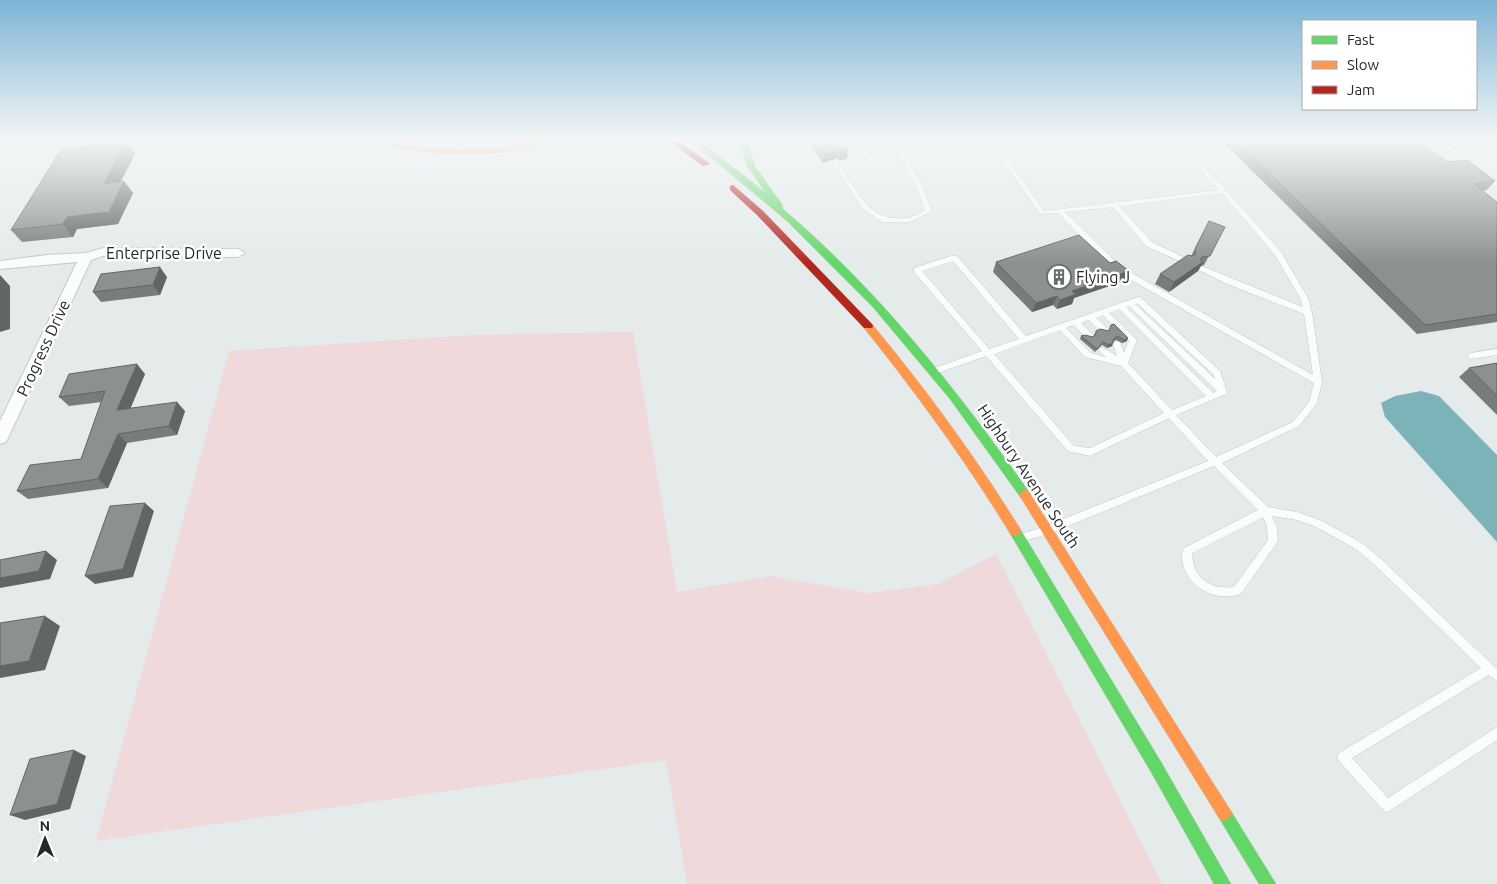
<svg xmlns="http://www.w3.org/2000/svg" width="1497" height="884" viewBox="0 0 1497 884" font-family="Ubuntu,sans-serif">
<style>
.green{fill:#efd9db}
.water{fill:#7cb3b8}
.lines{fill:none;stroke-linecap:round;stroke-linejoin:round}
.lane-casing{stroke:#c4c8c8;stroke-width:1}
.street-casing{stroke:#c4c8c8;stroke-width:2}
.fast-casing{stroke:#c4c8c8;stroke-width:1}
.slow-casing{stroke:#c4c8c8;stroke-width:1}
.jam-casing{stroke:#c4c8c8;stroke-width:1}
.lane{fill:#fbfcfc;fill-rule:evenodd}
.street{fill:#fbfcfc;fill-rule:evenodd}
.fast{fill:#63d668;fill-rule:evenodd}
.slow{fill:#ff974d;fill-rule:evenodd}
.jam{fill:#b3261e;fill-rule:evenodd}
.wall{fill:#787c7c}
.shaded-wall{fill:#626565}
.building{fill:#8c9090;stroke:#626565}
.labels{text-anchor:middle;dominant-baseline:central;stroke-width:5;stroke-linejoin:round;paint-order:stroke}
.street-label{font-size:16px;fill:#252929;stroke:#fff}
.poi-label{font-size:16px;fill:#252929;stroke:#fff;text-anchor:start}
</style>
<rect width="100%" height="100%" fill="#e5eaea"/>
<!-- green -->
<path class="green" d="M633,332L677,592L769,576L869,593L938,584L996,554L1162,884H687L666,760L96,841L229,351L473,335Z"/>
<!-- water -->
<path class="water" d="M1421,391L1439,396L1497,455V542L1385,417L1381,403L1395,396Z"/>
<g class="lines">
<defs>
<path id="lane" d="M854,141H860L873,160L872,161H868Z
M891,141H897L923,188L932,211L910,222H882L862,208L832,161L837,160C856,188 867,223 907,218C913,217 920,213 925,210L917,188Z
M989,141H995L999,146L1051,141H1068L1065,143L1001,150L1044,211L1219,190L1174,141H1180L1226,190L1281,252L1308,298L1312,312L1322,382L1317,403L1299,426L1222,463L1268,507L1297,512L1320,520L1362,543L1381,559L1497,669V681L1489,675L1352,758L1388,798L1497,727V740L1391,810L1387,812L1383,810L1339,761L1337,757L1339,753L1481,668L1375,565L1356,549L1314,526L1297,520L1272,516L1277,527L1278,541L1241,594C1218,602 1192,590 1184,568C1182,561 1181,554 1184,548L1258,510L1214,466L1051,533L1021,542L1018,541L1016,538L1018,535L1046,526L1208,461L1169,418L1094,454L1091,456L1071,452L1068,451L986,356L938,373H932L931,371L932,369L982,351L914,272V268L951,256H957L1026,336L1138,297L1141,298L1220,371L1227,392L1226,394L1176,415L1216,457L1293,422L1309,402L1314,383L1115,271L1058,213L1040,214ZM1222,193L1275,255L1300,298L1303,307L1204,267H1198L1197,269L1225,283L1304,314L1313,375L1121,267L1065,212L1113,207L1146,246L1186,264L1190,262L1189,260L1152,242L1119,206ZM953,261L1019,339L989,349L922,271ZM1137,303L1213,374L1215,379L1135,304ZM1129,306L1217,391L1213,393L1126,307ZM1119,309L1206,396L1172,410L1128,363L1137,340L1109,313ZM1103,315L1129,341L1124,353L1120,342L1117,341L1113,344L1117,356L1102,347L1098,350L1106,357L1091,353L1066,328L1074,325L1086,338H1092L1093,336L1092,334L1081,323L1089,320L1101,332H1107L1108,330L1107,328L1096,318ZM1060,330L1085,357L1121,366L1164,413L1090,448L1074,446L994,354ZM1263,517L1267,527L1268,540L1234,587C1210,590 1193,578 1192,553Z
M1437,141H1443L1477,167L1476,168H1472Z
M1484,173L1497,182V187L1482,176V174Z
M1497,349V355L1471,359L1467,356L1471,353Z"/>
<path id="street" d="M103,248L238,249L245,253L238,257L103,256L91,260L8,438L6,442L0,444V421L77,262L0,269V261L47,255L86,253Z"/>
<path id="fast" d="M692,141H700L766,193L747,166L739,141H747L755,166L783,206L782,208C878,290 957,389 1029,492L1031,495L1029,498L1025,500L1021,498L950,399L872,306L787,221Z
M1015,526L1019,527L1161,762L1231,884H1214L1151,772L1011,535L1009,531L1011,527Z
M1224,805L1229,808L1276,884H1259L1219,818L1216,813L1219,808Z"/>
<path id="slow" d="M369,141H382L416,147L459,150L502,148L537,141H549C542,146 529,148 520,150C470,158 422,154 373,143Z
M868,323L872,324C925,388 975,456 1019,527L1021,531L1019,535L1015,536L1011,535C967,463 917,394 864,328L863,326L864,324Z
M1025,490L1029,492L1229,808L1232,813L1229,818L1224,821L1219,818L1021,498L1019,495L1021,492Z"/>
<path id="jam" d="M669,141H678L710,164L703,166Z
M733,185L763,211L872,324L873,326L872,328H864L757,215L730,190V186Z"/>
</defs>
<!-- lane casing -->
<use href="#lane" class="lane-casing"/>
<!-- street casing -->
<use href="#street" class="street-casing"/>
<!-- fast casing -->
<use href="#fast" class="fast-casing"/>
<!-- slow casing -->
<use href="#slow" class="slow-casing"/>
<!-- jam casing -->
<use href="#jam" class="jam-casing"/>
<!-- lane -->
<use href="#lane" class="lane"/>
<!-- street -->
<use href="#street" class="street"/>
<!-- fast -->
<use href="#fast" class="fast"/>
<!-- slow -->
<use href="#slow" class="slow"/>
<!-- jam -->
<use href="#jam" class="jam"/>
</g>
<!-- wall -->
<path class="wall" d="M126,141L135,154L121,181L133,193L118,224L77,229L73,237L22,242L11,230Z
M808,141H841L847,159L839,160L837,158L823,163Z
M1222,141H1420L1447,162L1495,181L1487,190L1483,191L1497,202V322L1417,334Z
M1209,221L1225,227L1204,265L1201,266L1198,271L1169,292L1155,284L1160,274L1191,256Z
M996,262L1124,281L1074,298L1072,304L1057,309L1053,305L1032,312L993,272Z
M167,277L160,295L101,302L93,292Z
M1096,331H1108L1127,341L1122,343L1116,340L1113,342L1112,346L1107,348L1102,345L1095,352L1080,339L1081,336L1093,337Z
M1497,363V415L1459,377L1469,368Z
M145,374L130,408L185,411L177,435L127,443L108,488L28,499L17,491L81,459L102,402L69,406L59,397Z"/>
<!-- shaded-wall -->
<path class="shaded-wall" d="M126,141L135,154L113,196L104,184Z
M838,149L837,158L823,163L824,154Z
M848,150L847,159L839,160L840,151Z
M124,181L133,193L118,224L77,229L73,237L63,224L67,217Z
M1203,262L1198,271L1169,292L1174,282Z
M160,267L167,277L160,295L153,285Z
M1129,271L1124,281L1074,298L1072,304L1057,309L1060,300L1072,291Z
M0,275L10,286V329L0,332Z
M1057,296L1053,305L1032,312L1036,303Z
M1128,338L1127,341L1122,343L1124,340Z
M1113,343L1112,346L1107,348L1109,345Z
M137,364L145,374L126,419L117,410Z
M177,402L185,411L177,435L169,426Z
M118,434L127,443L108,488L98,479Z
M145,503L154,511L133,577L95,584L85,576Z
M46,551L57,560L50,579L0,588V578Z
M45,616L60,626L45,670L0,678V666Z
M74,750L86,756L70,809L25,820L10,815Z"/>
<!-- building -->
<path class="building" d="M126,141L104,184L124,181L109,212L67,217L63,224L11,230L62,148Z
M815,141H841L848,150L840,151L838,149L824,154Z
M1236,141H1420L1447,162L1467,160L1495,181L1474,184L1497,202V314L1425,325Z
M1209,221L1225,227L1210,256L1202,257L1200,260L1203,262L1174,282L1160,274L1188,255L1192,256L1196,254L1195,249Z
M1079,235L1110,263L1116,261L1129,271L1072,291L1076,294L1060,300L1057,296L1036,303L996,262Z
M160,267L153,285L93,292L101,274Z
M1114,324L1128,338L1124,340L1117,336L1113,340V343L1109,345L1103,342L1097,349L1081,336L1085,335L1093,337L1096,334V331L1100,329L1109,331L1111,325Z
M1497,363V396L1469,368Z
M137,364L117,410L177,402L169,426L118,434L98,479L17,491L30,465L81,459L105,391L59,397L69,374Z
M145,503L123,569L85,576L110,506Z
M46,551L39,571L0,578V560Z
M45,616L29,661L0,666V623Z
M74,750L57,804L10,815L30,759Z"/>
<!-- sky -->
<linearGradient id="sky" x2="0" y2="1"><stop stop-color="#7db4d5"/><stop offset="0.53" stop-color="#f3f6f6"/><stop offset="1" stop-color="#f3f6f6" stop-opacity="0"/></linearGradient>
<rect width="1497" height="264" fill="url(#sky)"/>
<!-- icons -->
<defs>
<symbol id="building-ring" viewBox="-11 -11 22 22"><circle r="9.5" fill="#fff" stroke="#686d6d" stroke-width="1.5"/><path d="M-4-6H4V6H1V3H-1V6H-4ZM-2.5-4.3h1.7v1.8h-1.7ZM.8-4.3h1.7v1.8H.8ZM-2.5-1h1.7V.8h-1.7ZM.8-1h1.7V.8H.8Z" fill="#686d6d"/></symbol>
</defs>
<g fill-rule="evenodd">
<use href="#building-ring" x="1045" y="263" width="28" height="28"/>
</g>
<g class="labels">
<!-- street labels -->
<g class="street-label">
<text x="164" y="253">Enterprise Drive</text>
<text transform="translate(43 348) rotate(-65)">Progress Drive</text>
<text transform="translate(1029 476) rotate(56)">Highbury Avenue South</text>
</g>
<!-- poi labels -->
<g class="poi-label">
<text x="1076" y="277">Flying J</text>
</g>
</g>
<!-- legend -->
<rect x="1302" y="20" width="175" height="90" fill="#ffffff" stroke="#a8a9a9"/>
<rect x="1312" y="36" width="25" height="8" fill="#63d668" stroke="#a8a9a9"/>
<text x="1347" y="45" font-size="15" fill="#252929">Fast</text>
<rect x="1312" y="61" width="25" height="8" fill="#ff974d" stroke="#a8a9a9"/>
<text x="1347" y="70" font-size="15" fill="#252929">Slow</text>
<rect x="1312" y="86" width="25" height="8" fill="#b3261e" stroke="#a8a9a9"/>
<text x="1347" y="95" font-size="15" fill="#252929">Jam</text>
<!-- north arrow -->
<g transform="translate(45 839) rotate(359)" stroke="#ffffff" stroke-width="4" paint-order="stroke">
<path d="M0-4L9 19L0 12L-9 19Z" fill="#252929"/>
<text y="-8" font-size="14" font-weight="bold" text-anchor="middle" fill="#252929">N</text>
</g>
</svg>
